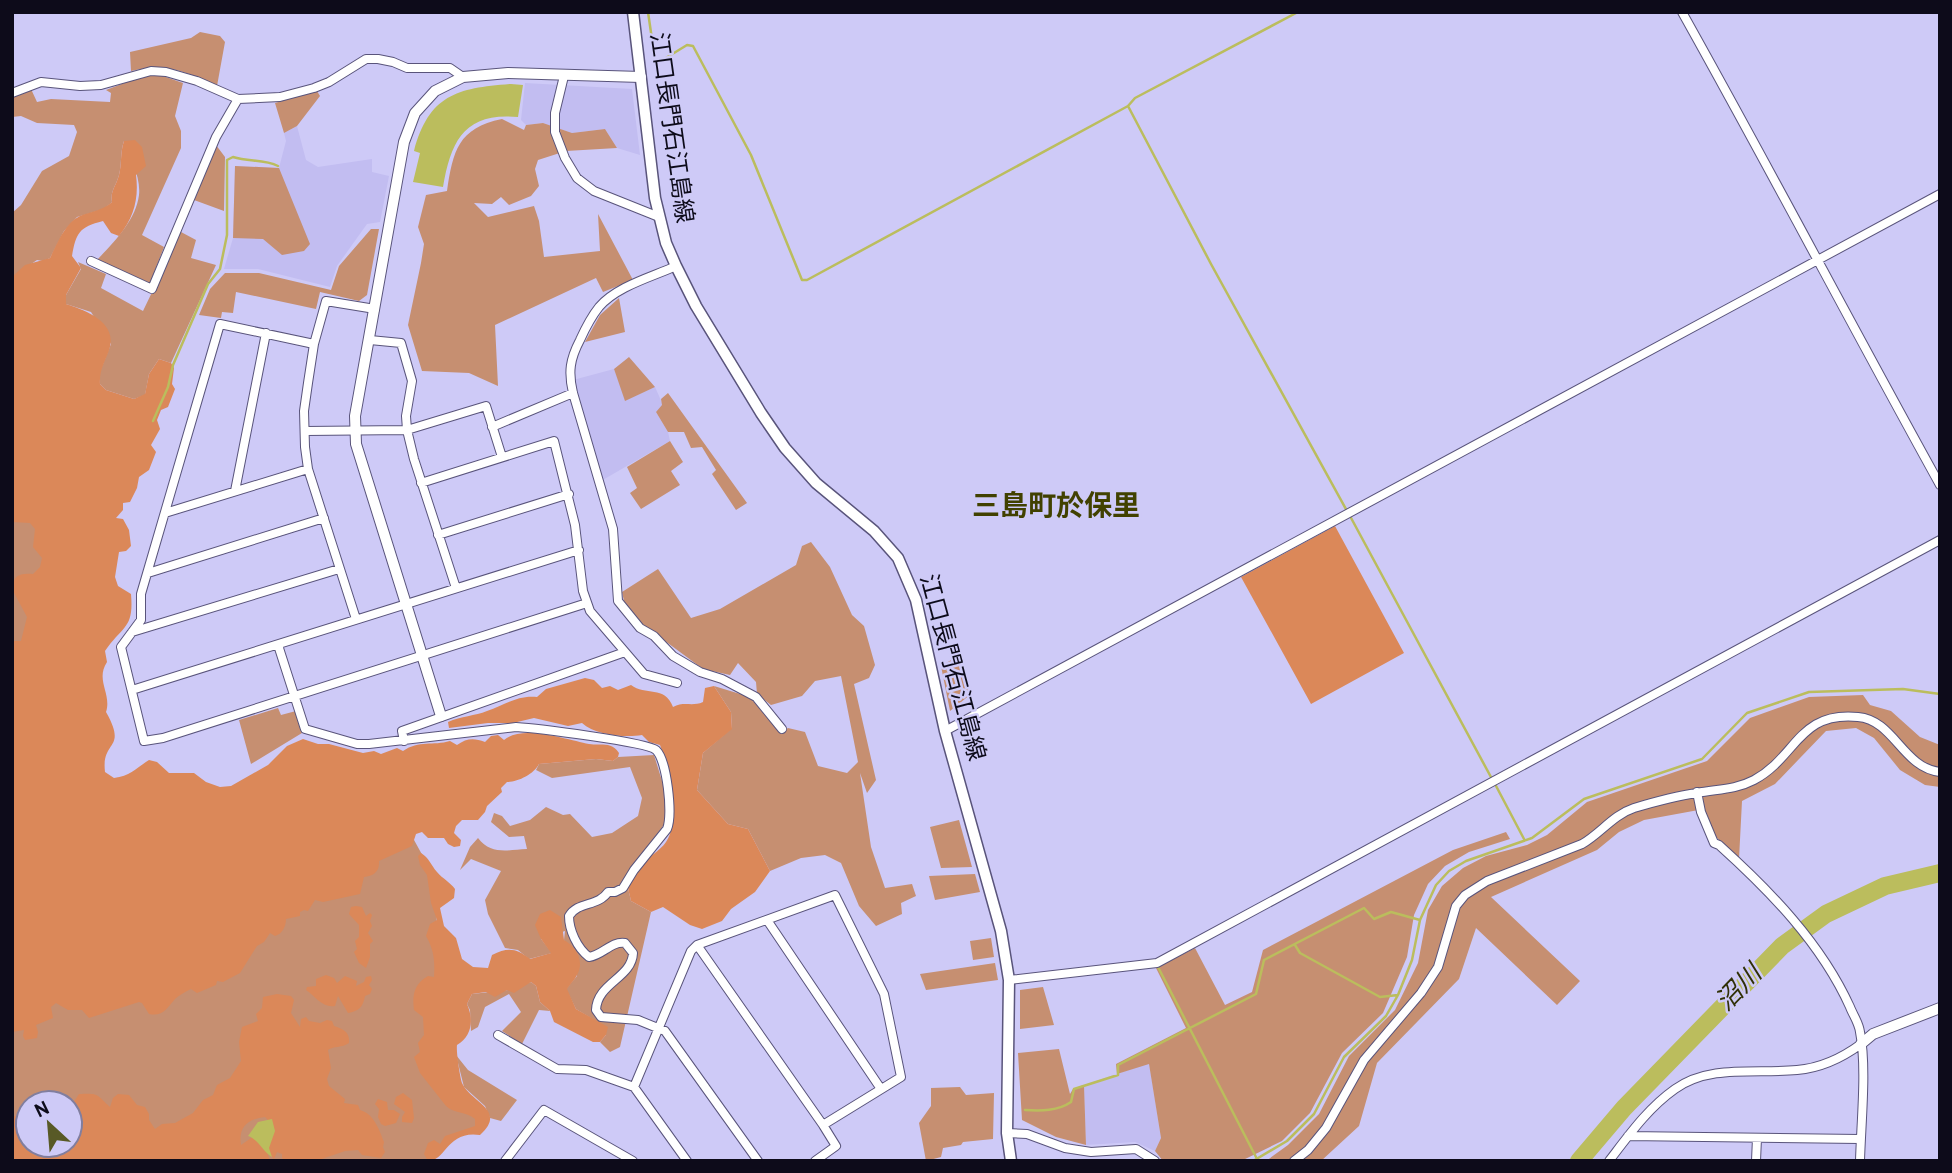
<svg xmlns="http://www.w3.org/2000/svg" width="1952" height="1173" viewBox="0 0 1952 1173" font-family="Overpass,'Noto Sans JP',sans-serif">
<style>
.built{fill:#c2bdf1}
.green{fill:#c68f71;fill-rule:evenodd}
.forest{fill:#db8859}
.water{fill:#bbbd5d}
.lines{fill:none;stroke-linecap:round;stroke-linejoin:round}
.stream{stroke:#bbbd5d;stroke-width:2.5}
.river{stroke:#bbbd5d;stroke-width:18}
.minor-casing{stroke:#59547b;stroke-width:10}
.tertiary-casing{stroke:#59547b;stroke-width:12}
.secondary-casing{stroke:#59547b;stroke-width:13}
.minor{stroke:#fff;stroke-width:8}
.tertiary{stroke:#fff;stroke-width:10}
.secondary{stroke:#fff;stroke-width:10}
.labels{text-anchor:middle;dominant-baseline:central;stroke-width:5;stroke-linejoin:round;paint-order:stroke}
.street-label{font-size:24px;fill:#0d0b1a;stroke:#cecaf7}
.water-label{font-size:26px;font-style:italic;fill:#303006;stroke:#cecaf7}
.quarter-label{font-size:28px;font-weight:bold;fill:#414100;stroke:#cecaf7}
</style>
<rect width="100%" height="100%" fill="#cecaf7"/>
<!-- built -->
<path class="built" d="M525,83L632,89L640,155L617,148L605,129L572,133L543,123L526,125L521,120Z
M297,126L306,160L318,167L372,159V172L389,176L380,222L367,224L337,266L330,287L258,269H224L233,238L235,166L279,168L286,141L284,133Z
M614,369L626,400L655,387L663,405L656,412L668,432L670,441L601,481L573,380Z
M1149,1063L1161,1138L1155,1151L1135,1142L1086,1145L1084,1085Z"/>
<!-- green -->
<path class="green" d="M200,32L220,36L225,42L217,86C183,71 168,63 131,71L130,52L191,38Z
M160,75L183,83L175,116L181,131V148L142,235L164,247L150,283L97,260C114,242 136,220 139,195C141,177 130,157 124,141C120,152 122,164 119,175C116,186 110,191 112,202L104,209L77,217L64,231L50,258L43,261L37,260L12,277V213L21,205L42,171L69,156L77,132L74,125L37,123L21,116L12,117V98L31,89L37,102L51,99L110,102L111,93L106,90L140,77Z
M317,91L320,96L297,126L284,133L275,103Z
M502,119L524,130L526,125L543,123L572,133L605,129L617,148L566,151L538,160L535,169L539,186L531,196L509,205L501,197L492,204L474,203L488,217L534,206L539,221L544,257L600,251L598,214L633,280L603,292L596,278L495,325L498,386L469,373L422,371L408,325L421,263L424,244L418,227L426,195L447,191C453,151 458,128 502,119Z
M216,145L225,157L224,211L194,200Z
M235,166L279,168L310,244L304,251L282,255L263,239L233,238Z
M371,229H379L367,295L359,301L320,292L316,309L236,292L233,313L222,312L221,318L199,315L210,289L225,273H259L331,290L339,266Z
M181,232L196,240L191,258L216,265L171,363L159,359L149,374L145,395L134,399L106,390L100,384L99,374L111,344L91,312L66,304V295L81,269L78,262L106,274L101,288L143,311Z
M619,298L625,332L585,342L600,315Z
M629,357L655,387L625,401L614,369Z
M668,393L747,503L736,510L712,474L716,470L702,447L691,448L684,432H668L656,412L662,405L661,399Z
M670,441L683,462L671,471L680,485L641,509L630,493L637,488L627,467Z
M12,458L52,504L57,628L12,667Z
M811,542L830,567L852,615L864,626L875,665L869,678L854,684L876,780L867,793L860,773L871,847L885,888L912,884L916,896L901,903L902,914L876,926L859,906L841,863L825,855L801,858L770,871L748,829L728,824L697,790L703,753L732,728L731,712L714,686L750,697L780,733L788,728L805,732L818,766L847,773L858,762L841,676L815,681L802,696L771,705L757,694L756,682L738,663L730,675L703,669L642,624L625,605L622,592L658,569L691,618L720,609L796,565L802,546Z
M958,656L971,694L950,711L941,666Z
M1863,695L1870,705L1891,711L1920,737L1940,745V787L1925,785L1900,770L1874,738L1856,728L1826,731L1775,784L1742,801L1739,859L1716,837L1704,809L1644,820L1619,832L1597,850L1491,897L1580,981L1557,1005L1476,928L1459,979L1377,1063L1359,1126L1321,1161H1266L1288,1145L1319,1114L1349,1056L1395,1010L1418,963L1428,910L1442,886L1463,868L1486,856L1527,845L1547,835L1587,802L1707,761L1750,718L1809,697Z
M278,708L281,715L296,711L302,733L251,764L239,720Z
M654,755L667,797L666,822L622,881L628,888L631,901L651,912L620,1047L610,1052L600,1042L606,1035L601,1024L576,1009L566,989L577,976L564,940L565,931L541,939L552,953L529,959L518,950L505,948L488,914L485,900L501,871L471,859L460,870L470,847L478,838C491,855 507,850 527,849L524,836L509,837L491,822L494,813L502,816L510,826L530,820L546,807L563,815L570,814L592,837L612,833L638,816L642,798L630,767L552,778L536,770L539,764L596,759L613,761L618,757Z
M959,820L972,867L941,868L930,827Z
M408,829L436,880L439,1044L455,1091L482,1116L475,1130C455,1133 441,1143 432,1161H12V1004ZM28,1103H70V1145H28Z
M1506,832L1510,839L1469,852L1445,866L1428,884L1414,915L1407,957L1383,1013L1342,1053L1310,1113L1282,1141L1241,1161H1163L1155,1151L1161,1138L1149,1064L1117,1074L1116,1064L1186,1028L1156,968L1195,948L1225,1005L1252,992L1263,950L1453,850Z
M975,874L980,892L935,900L929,876Z
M991,938L994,957L973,960L970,941Z
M995,963L998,980L926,990L920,974Z
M531,982L536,986L540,1002L550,1011L539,1010L522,1044L502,1031L521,1012L509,994L485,1007L478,1027L471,1031L470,1010L467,1004L472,994L508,990Z
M1043,987L1054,1025L1020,1029V990Z
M1059,1049L1070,1094L1073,1089L1084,1085L1086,1145L1056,1137L1022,1120L1018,1053Z
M456,1055L468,1070L517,1100L501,1121L490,1118L485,1106L464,1087Z
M960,1087L966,1095L994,1093L993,1139L963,1142L961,1145L943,1148L941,1157L926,1161L919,1123L931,1106V1088Z"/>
<!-- forest -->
<path class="forest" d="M135,140L142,147L146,166L136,175C139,198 134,218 119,236L111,233L103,221C79,227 76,233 72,256L81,268L66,295V304C84,310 116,321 110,347C106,361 99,369 100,384L106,390L134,399L145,394L149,374L159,359L171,363L174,368L172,384L175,389L168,407L161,410L157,420L160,429L151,445L156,452L149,470L139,477L137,488L130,502L123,503V510L116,518L123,519L129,530L131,546L126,551L119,552L115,577L118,586L131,594C134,629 123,625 105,651L107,662C95,680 112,694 106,712C128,751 101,739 105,772L114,778C131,776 136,768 149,760L157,762L169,773H194L206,782L220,787L231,786L268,765L287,746L303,739L318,744H329L363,753L374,751L381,754L397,748L403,751C419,740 433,746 450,741L457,745C467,738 474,738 485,742L491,736L498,735L504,740C522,724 568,740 589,744C601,746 611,741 619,753L618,757L613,761L596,759L539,764C534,774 518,782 507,782L501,788L502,792L487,806L485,812L478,820H462L456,826L454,833L461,840L460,846L454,847L448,844L444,838H428L422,832L416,834L412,846L379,861C380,872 373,876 364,877L360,894L323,902L315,900L308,911L304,910L300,912V916L286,919C286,927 282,934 275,936L270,933L264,942L257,946L240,973L223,982L217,981L216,985L197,993L191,989C185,992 179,995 175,999C167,1008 163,1017 149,1014L142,1003L139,1002L89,1018L82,1010H68L56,1003L51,1007L53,1018L36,1025L38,1032L37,1038L25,1040L23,1036L24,1030L12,1032V641H21L27,617L12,589C14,575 19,573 33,574L40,567L42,558L33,547L35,529L30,523L12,522V277L25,265L50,258C57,244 65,223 80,216C92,211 102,211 112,202C110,191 116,186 119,175C122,164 120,152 124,141Z
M1335,526L1404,653L1311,704L1241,577Z
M585,678L594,680L602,688L610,686L618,690L631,685C645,696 665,685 673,707C684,701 692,707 703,702L705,688L714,686L731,712L732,729L703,753L697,790L728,824L748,829L770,871L755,892L731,909L722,921L702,929L690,925L663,907L651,912L631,901L628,888C632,881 636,871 642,864C649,856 660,851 666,842C682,818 669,769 660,745L649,742L642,735C625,738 595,735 582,723L568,726L534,718L513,723H488L449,728L448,722C461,716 475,716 487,711C505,705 517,695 537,697L546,689Z
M421,853C429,858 431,865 437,872C443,879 450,882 455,889L454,898L440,908L444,926L456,938L462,959L473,967L488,968L492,955C508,947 516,948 530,959L551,953L541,939L535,925L540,914L550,910L561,917L564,940C576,947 585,961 577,975C575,980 570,984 567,989L576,1009L608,1027L606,1035L600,1042H593L554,1022L550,1011L540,1002L536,986L531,982L514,993L507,990L495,997L486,992L472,994L467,1004C474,1020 472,1036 457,1045C456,1052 460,1077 462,1083C470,1102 508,1110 480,1135C447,1130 446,1161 428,1161L424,1154L428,1143L434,1140L440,1144L445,1136L475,1126V1119C466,1111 454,1114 446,1106L420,1073L414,1057L420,1052L418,1043L424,1035L423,1017L414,1010C412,995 414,984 428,976L434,977C435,961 434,950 426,936L430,924L437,920L431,903L427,875L420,865L418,856Z
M356,906L362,907L366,916L370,913L372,915L370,921L372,926L368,933L373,941L370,944V957L366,968L359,963L354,952L357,949L355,941L359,937V925L349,914L351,907Z
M326,975L334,978L337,983L345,976L357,981L356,986L364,982L366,977L371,976L372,980L369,985L372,989L370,994L365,996C363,1007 359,1011 348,1013L338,996L335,1006C322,1008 315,996 306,990L307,987L316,986V979Z
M277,994L291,996L294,1000L291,1013L300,1027L301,1019L306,1017L309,1021L320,1023L327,1020L332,1021L334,1026C343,1029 350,1032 349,1043C342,1048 333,1046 328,1050L331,1068L327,1079L329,1086L345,1099L344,1103L358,1105L360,1110C374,1114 379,1129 384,1142L383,1147L385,1152L381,1158L362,1155L358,1150L345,1151L316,1161H286L282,1158V1154L277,1152L274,1159C263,1148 268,1136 271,1123L265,1117C247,1119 238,1128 241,1145L254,1136L267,1152L270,1161H12V1116L28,1117V1145H70V1108L79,1094C99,1093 96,1094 110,1107L113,1098L118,1094L129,1095L137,1105L145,1107L149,1114V1120L155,1129L162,1124L175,1123L193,1113L203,1100L213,1095L217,1085L230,1078L241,1061L239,1042L242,1027L258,1021L256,1014L262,1008L263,997Z
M403,1093L412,1100L414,1118L412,1123L402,1122V1117L405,1112L394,1104L396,1097Z
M378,1099L387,1102L388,1110H394L400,1114L396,1123L385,1126L381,1124L378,1117L379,1109L375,1104Z"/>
<!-- water -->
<path class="water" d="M511,84L523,85L518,117C465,112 451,140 443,187L413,182L420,153L414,151C429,95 457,88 511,84Z
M272,1119L275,1131L269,1148L272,1157C263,1152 258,1139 248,1136L258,1122Z"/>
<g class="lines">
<!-- stream -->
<path class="stream" d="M648,12L655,60L661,61L687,45L693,46L751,155L802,280H807L1128,106
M1298,12L1135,98L1128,106L1211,264L1347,511
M153,421L168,387L173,365L208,284L220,269L227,235V160L233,157C249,162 264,159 278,166
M1350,516L1492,779
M1495,784L1524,839
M1295,945L1300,953L1380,997L1398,995
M1158,967L1257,1159
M1025,1110C1041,1111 1058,1111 1071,1102L1074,1089L1118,1075V1065L1256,994L1264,960L1364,908L1374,919L1391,912L1420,920
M1253,1161L1287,1141L1314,1114L1344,1057L1386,1016L1398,995L1412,960L1420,920L1436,885L1449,871L1466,861L1532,838L1584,799L1702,759L1747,713L1809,692L1903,689L1940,694"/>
<!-- river -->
<path class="river" d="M1579,1161L1624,1108L1782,946L1826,914L1885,886L1940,873"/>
<defs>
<path id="minor" d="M1682,12C1770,169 1853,328 1940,485
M564,76L555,113V132L565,158L577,178L594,191L659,217
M12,93L41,82L80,86L101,85L151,71L166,72L197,81L238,99L280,97L314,88L329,82L366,59H378L393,62L407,68H450L463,77
M91,261L152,289L216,137L238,99
M676,266C652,277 617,286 599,307C591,317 585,329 580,340C570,359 568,372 573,393L613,529L618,601L640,628L654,636L673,656L700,672L722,679L756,697L782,729
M370,340L401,343L412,381L406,416L407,430L414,459L456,588
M314,344L220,324L141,594V620L121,647L144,741L163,738L587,603
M492,427L573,393
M305,431L407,430L486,406L502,457
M421,483L554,441L575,525L583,591L590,611L644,674L677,683
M235,491L266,333
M165,513L308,469
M438,535L569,494
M148,573L324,518
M356,619L308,469L305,447L304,411L308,383L314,344L326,301L375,309
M132,632L339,569
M278,645L305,729L357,744H369L516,727C534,728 647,742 656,750C667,760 673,815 667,829L634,870L623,888L615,892H608C598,907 578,901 569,916C569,930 577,948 589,957C603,955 611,941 625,943L633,953C632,978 597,983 596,1010L601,1017L638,1020L665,1031L758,1161
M132,690L579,550
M945,731L1940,194
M404,741L402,731L625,652
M1697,792L1701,812L1714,843L1719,845C1770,891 1821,943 1850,1007C1853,1015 1859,1023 1860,1032C1867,1067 1861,1123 1860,1161
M767,920L881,1089
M697,945L823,1125
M1009,980L1157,963L1940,540
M498,1035L557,1069L586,1070L634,1087
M1007,1133L1027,1134L1065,1148L1091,1152L1136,1149L1155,1161
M1628,1136L1860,1139
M505,1161L544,1110L633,1161
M687,1161L634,1087L691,951L697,945L835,895L884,994L901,1077L823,1125L836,1146L815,1161
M1294,1161L1308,1150L1326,1128L1364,1060L1421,993L1438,967L1456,906L1465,895L1487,881L1582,844C1601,833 1613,815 1634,808C1654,802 1676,796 1697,793C1717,789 1735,790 1754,780C1797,757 1798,711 1858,717C1894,720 1903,768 1940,772
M1609,1161C1629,1135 1648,1108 1675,1089C1710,1064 1756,1074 1797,1070C1821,1068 1842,1058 1861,1044
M1756,1161L1757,1138"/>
<path id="tertiary" d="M441,716L356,444L355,416L404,142L415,113L435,91L463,77L508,73L641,77
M1861,1044L1873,1034L1940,1008"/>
<path id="secondary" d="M633,12L655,198L666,243L676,266L696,306L761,413L785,448L816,483L874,531L898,558L916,600L945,731L1001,931L1009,980L1007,1133L1011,1161"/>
</defs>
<!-- minor casing -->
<use href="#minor" class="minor-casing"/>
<!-- tertiary casing -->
<use href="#tertiary" class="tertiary-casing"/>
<!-- secondary casing -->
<use href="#secondary" class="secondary-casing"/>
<!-- minor -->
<use href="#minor" class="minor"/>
<!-- tertiary -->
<use href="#tertiary" class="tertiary"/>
<!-- secondary -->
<use href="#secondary" class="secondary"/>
</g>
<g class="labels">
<!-- street labels -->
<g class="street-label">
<text transform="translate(670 128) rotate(82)">江口長門石江島線</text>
<text transform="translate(951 668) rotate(75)">江口長門石江島線</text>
</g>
<!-- water labels -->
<g class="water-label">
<text transform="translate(1740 989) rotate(-46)">沼川</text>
</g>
<!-- quarter labels -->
<g class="quarter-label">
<text x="1056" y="508">三島町於保里</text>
</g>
</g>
<!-- border -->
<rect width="1952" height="1173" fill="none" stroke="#0d0b1a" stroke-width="28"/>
<!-- north arrow -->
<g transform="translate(49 1124) rotate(334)"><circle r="33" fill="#cecaf7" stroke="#817e9f" stroke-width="2"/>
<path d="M0-5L12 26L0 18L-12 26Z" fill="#585926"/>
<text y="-10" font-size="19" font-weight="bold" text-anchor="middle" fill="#0d0b1a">N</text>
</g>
</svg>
